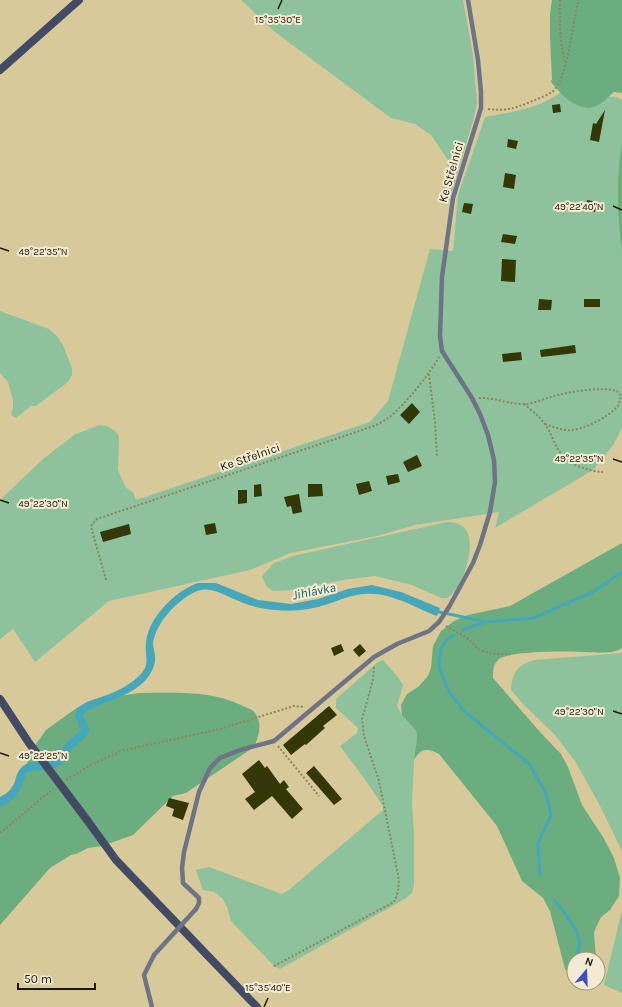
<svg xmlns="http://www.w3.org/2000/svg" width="622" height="1007" viewBox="0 0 622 1007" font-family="Karla,sans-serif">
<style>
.green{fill:#8ec29c}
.forest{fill:#6cad7f}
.water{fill:#44a7ba}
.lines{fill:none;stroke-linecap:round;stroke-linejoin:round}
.stream{stroke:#44a7ba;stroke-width:3}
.building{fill:#343708}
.path{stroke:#8f8460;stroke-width:2;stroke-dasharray:2 2;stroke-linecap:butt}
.service{stroke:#6e7386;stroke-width:4.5}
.secondary{stroke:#434a64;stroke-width:8}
.service-bridge{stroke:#6e7386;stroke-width:4.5}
.secondary-bridge{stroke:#434a64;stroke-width:8}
.ticks{fill:none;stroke:#1d1705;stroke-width:1.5}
.labels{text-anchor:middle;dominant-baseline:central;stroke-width:4;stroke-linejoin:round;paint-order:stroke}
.street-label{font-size:12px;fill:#1d1705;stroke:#f2ead3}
.water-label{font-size:13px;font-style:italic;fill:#0f616f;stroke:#f2ead3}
.ticks-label{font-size:10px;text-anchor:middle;fill:#1d1705;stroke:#f2ead3;stroke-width:4;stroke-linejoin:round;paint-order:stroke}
</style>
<rect width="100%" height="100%" fill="#d8c99a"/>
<!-- green -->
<path class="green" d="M241,0H463L473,55L477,103L473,121L448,205L440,202L447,174L448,160L431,135L415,124L391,118L275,32Z
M561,92L616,97L622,100V428L614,444L593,470L495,528L499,512L415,525L377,536L291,553L250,570L109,601L35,662L13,629L0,639V500L43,459L74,435L99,425L107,426L115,431L119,436L118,470L126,488L133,492L136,500L370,422L388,401L430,249L453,251L458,195L485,117C512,112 538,109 561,92Z
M0,311L49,329L57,336L63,345L72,368V375L68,382L36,406H31L16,418L11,415L13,408V400L8,382L0,373Z
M447,522C450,522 454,522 456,523C481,530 466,572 458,587C455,591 451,595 447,598H441L412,585L375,576L343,580L291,590L273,591L266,586L262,576L274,563L293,556Z
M622,653V851L599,804L575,761L555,735L524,705L511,690C512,673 517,665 534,660Z
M383,660L397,676L403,685L397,706L402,715L416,731L417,737L414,760L412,804L414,834V885L412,893L405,899L280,969L274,966L231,921L227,907L222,898L214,892L203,890L196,870L209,867L282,894L290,889L383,810V806L366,781L340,746L357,733L358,728L336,708V699L378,662Z
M622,910V993L604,985Z"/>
<!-- forest -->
<path class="forest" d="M552,0H622V93L614,92C608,97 599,107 590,108C573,108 560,93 551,82L552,79L550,37V14Z
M622,143V251C617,215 616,179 622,143Z
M622,543V648C614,655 590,652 580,652C565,651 506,651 498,660C493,665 493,671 493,678L540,732L561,754L568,767L582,805L603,837L614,858L620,878L619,896L610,910L601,917L594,932L596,959H574V979L565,969L550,911L543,898L522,881L497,826L439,754C427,748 421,748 414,760L417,737L416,731L402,715L401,705L407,694L418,687L428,676L431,668L433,646L441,631L454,621L468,615L510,606Z
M140,693C173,693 210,690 241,705C244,707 249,708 252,710C264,720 259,736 254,747L186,793L173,796L133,835L102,846L88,848L76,854L71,855L50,868L0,925V804L24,770L34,747L46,730L78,707L110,697Z"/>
<!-- water -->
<path class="water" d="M198,583H216L258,600L291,604L318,599L348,589L372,585L401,592L440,608L437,616C414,607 389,591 363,594C351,595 340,600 328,604C310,610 293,612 275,610C261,609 246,605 234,599C220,593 207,584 191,594C175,603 156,623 153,643C153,648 155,652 155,657C156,663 152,672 148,677C134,696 105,701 85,712L83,716L89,728V731L87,736L71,750L64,762L51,771L36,770L28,772L26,774L21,788L15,798L0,807V797C21,787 11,777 23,766C32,759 44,766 53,760C59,757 60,751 64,746C69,740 75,735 81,731L75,715C77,711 78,707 82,705C89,700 99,698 107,695C118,691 133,683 141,674C151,662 144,655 146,642C149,617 175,591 198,583Z"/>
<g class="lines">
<!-- stream -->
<path class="stream" d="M435,611L486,622L533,618L593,592L622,572
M462,630L485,622
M454,635L446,641L441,648L439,666L448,690L463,710L529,764L546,793L551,815L538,843L540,875
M555,901C562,911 578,928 579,940C580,946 578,953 577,959
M576,986V983"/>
</g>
<!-- building -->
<path class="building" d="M560,104L561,112L553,113L552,105Z
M605,110L599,142L590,140L593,123L596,124Z
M508,139L518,141L516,149L507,147Z
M505,173L516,175L514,189L503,187Z
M587,200L597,202L595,212L585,210Z
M464,203L473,204L471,214L462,212Z
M503,234L517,236L515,244L501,242Z
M502,259L516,260L515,282L501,281Z
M539,299L552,300L551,310H538Z
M584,299H600V307H584Z
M575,345L576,353L541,357L540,350Z
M521,352L522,360L503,362L502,354Z
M412,403L420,412L409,424L400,415Z
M417,455L422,466L408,472L403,462Z
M398,474L400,482L388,485L386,476Z
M369,481L372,491L359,495L356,484Z
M261,484L262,496L254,497V485Z
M308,484H322L323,496L308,497Z
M238,490H247V503L238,504Z
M299,494L302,512L293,514L291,506L287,507L284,497Z
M215,523L217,533L206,535L204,525Z
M129,524L131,534L103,542L100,532Z
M341,644L344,651L334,656L331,648Z
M360,644L366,651L359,657L353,650Z
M329,706L337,715L323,726L325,728L306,745L305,744L291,755L283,745Z
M259,760L265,768L267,766L280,784L284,780L289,787L286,789L303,809L292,819L272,796L254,810L245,799L255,792L242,774Z
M314,766L342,799L334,805L306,773Z
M169,798L189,803L183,820L172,816L174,809L166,806Z"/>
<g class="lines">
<!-- path -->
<path class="path" d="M560,0C559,21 560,42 565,63
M488,109C504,111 514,109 530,102C537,99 546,96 552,92C567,80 573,25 577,6L579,0
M429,374L435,422L437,457
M479,398C494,397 510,405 524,404C533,404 543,399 551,397C568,392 601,386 617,391L621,396C620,400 619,405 617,407C608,417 585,429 572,430C562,431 554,427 545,424
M524,404C531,410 539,416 545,424C550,431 553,441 558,449C566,464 587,471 603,472
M106,580L91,527L92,524L97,519L374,426C379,424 384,421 388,418C404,406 429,375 439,357
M446,626L466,637L478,649L485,652L493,654H510
M278,746L319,796
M66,780L91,765L121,751L220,729L294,706L305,707
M0,833L53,789
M274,966L394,902L398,892L399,880L379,781L364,736L362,719L373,680L374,666"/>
<!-- service -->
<path class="service" d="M196,909L199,903V898L183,883L182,868L184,852L199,792L210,768L220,758L240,750L274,741L374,657L397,644L429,631L439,622L449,607L473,563L480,545L490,512L495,482L494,460L488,435L480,414L472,398L442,351L440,336L442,277L453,198L481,108V92L478,60L468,0
M152,1007L144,975L154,955"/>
<!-- secondary -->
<path class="secondary" d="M0,70L79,0
M87,820L116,860L257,1007"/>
<!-- service-bridge -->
<path class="service-bridge" d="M154,955L196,909"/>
<!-- secondary-bridge -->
<path class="secondary-bridge" d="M0,699L29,743L87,820"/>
</g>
<!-- ticks -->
<path class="ticks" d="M278,9L282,0M613,206L622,210M0,248L9,251M613,459L622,462M0,500L9,503M613,711L622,714M0,753L9,756M264,1007L268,998"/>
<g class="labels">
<!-- street labels -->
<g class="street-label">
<text transform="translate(451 172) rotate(-74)">Ke Střelnici</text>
<text transform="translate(250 457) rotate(-19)">Ke Střelnici</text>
</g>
<!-- water labels -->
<g class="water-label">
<text transform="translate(314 591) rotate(-11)">Jihlávka</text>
</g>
</g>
<g class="ticks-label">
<text x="278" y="23">15°35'30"E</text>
<text x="579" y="210">49°22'40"N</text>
<text x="43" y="255">49°22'35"N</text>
<text x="579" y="462">49°22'35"N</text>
<text x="43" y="507">49°22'30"N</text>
<text x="579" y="715">49°22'30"N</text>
<text x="43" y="759">49°22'25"N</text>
<text x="268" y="991">15°35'40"E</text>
</g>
<!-- north arrow -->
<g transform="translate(586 971) rotate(19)"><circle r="19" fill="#f2ead3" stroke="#9d9681"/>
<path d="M0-3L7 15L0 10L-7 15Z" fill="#404ec2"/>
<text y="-6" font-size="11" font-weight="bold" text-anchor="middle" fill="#1d1705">N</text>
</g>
<!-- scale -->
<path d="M18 983v6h77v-6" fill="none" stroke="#1d1705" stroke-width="2"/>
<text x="24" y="983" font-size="12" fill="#1d1705" stroke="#f2ead3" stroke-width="3" paint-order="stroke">50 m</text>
</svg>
